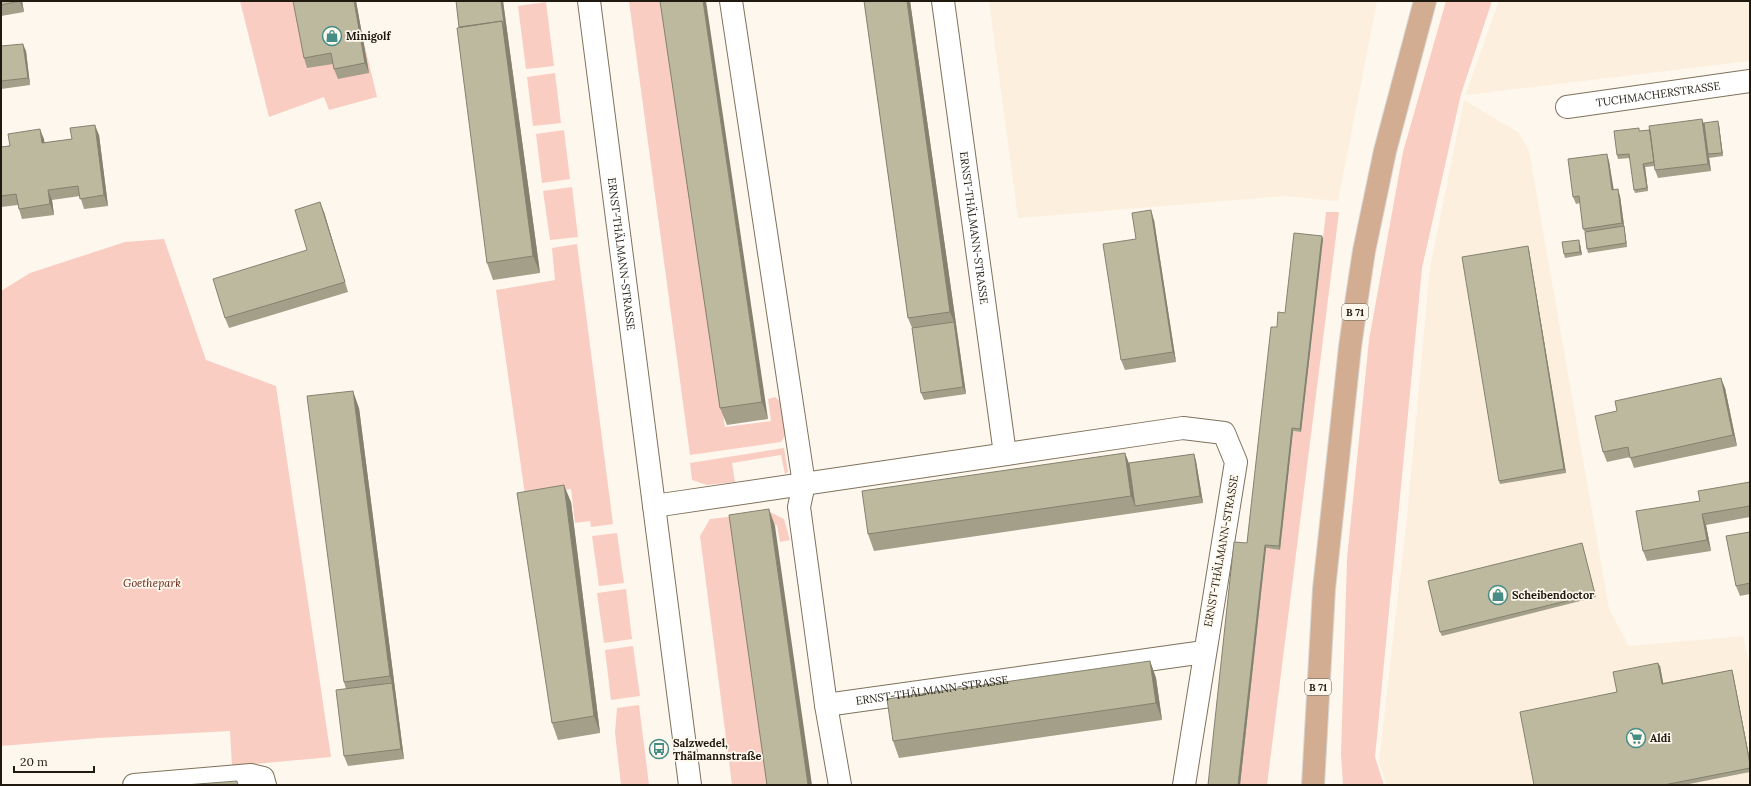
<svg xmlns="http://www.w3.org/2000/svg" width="1751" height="786" viewBox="0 0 1751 786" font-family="Lora,serif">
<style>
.built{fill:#fcefdd}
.green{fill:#facdc2}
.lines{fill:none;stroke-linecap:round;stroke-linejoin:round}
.street-casing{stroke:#7f715b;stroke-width:24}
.secondary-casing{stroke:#7f715b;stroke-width:24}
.primary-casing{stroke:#d7d6d4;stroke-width:24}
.street{stroke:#fff;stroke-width:22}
.secondary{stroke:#fff;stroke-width:22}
.primary{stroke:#d2ad92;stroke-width:22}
.wall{fill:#a39f89}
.shaded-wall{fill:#84826f}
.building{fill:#bdb99f;stroke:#84826f}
.labels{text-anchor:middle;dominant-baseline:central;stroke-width:3.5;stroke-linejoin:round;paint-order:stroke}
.shield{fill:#fef7ed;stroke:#625c52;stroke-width:1}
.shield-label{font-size:10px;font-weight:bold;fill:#1f1910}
.poi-label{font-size:11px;font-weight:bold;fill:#1f1910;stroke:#fef7ed;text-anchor:start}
.street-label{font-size:11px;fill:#1f1910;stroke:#fef7ed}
.park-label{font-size:11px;font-style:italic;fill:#5b1d0e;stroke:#fef7ed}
</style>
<rect width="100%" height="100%" fill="#fef7ed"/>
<!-- built -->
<path class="built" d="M989,1H1377L1338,201L1284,196L1018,218Z
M1499,1H1750V61L1465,95Z
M1464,100L1519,133L1529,151L1609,609L1629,646L1743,636L1750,668V785H1387L1379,762L1407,517L1430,268Z"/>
<!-- green -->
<path class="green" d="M240,1H354L377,97L329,110L324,97L269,117Z
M629,1H662L725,427L771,421L768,399L775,397L780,401L786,434L781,442L690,455Z
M1446,1H1492L1461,94L1422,268L1375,757L1384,785H1343L1341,754L1347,559L1369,340L1403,152Z
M546,2L554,66L526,69L518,6Z
M555,73L561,123L533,126L527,77Z
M564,130L570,179L542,183L536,134Z
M572,187L578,237L550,240L543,191Z
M1326,212H1339L1267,785H1240L1266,548L1280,550L1293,431L1301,432Z
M164,239L206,360L276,386L331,757L232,766L230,731L98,738L1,746V291L30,273L125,242Z
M577,244L613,524L591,527L590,521L575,523L571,489L525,495L496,290L555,280L552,248Z
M784,448L788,472L785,474L781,455L732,463L735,482L707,485L692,480L690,463Z
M770,512L784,519L790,540L780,542L777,525L734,530L769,785H732L700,536L710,519Z
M617,533L624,583L599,586L592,536Z
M626,589L632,639L604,643L597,593Z
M633,646L640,696L611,700L605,650Z
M639,705L649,785H621L615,733L617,708Z"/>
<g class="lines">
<defs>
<g id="street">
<path d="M731,1L804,484L799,507L826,705L840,785"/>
<path id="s1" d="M943,1L1005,454"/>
<path id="s2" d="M1567,107L1750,81"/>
<path d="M654,506L1183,428L1224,433L1236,462L1184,785"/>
<path id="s3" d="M826,705L1204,652"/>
<path d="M134,785L251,775L263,778L265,785"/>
</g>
<g id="secondary">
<path id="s4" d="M589,1L690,785"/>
</g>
<path id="primary" d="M1313,785L1324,589L1350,347L1357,297L1364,251L1385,151L1425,1"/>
</defs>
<!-- street casing -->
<use href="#street" class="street-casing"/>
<!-- secondary casing -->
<use href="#secondary" class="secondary-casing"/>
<!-- primary casing -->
<use href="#primary" class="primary-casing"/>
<!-- street -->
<use href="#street" class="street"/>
<!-- secondary -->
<use href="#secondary" class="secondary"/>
<!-- primary -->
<use href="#primary" class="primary"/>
</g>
<!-- wall -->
<path class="wall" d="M1,1H22L24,12L1,16Z
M356,1L369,73L338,79L334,69L333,64L307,68L304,58Z
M456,1H503L540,273L493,280L487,263L459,27Z
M660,1L768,419L727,425L720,408Z
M864,1H910L966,394L924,400L921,393L912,328L908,318Z
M1,46L26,51L30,85L1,89Z
M1704,123L1719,125L1723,156L1709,158L1711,171L1658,178L1655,170V166L1645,167L1648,191L1635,193L1634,190L1630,158L1618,159L1617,155L1640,131Z
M99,135L108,206L84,209L80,196L52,200L54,215L22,219L19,209L18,205L1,207V147L44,139V143Z
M1609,161L1613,189L1620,196L1627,247L1588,253L1587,249L1585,232L1583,229L1580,203L1576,204L1573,197Z
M324,212L348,292L229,328L225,318L307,250Z
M1154,220L1176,362L1125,370L1121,360L1136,239Z
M1323,239L1301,432L1293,431L1280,550L1266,548L1240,785H1208L1247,543L1277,327L1285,313Z
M1580,244L1582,255L1565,258L1564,254Z
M1529,250L1566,473L1500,484L1499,481Z
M1725,388L1737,446L1634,468L1630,457L1607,462L1603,452Z
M359,408L404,759L348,766L344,756L346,689L344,682Z
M1125,453L1129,463L1194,454L1196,461L1203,503L874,551L868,534Z
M1750,482V517L1706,525L1711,551L1647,561L1643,551L1700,501Z
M571,502L600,733L558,740L552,723Z
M1750,532V594L1740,596L1736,586Z
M1582,543L1596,597L1442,636L1440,632Z
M1150,661L1156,678L1162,720L899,758L893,741Z
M1660,666L1663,683L1732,670L1733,674L1750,761V772L1684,785H1534L1617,692Z"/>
<!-- shaded-wall -->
<path class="shaded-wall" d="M20,1H22L24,12Z
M354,1H356L369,73L365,63Z
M501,1H503L540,273L533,256L502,21Z
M703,1H706L768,419L762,402Z
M907,1H910L966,394L963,387L954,322L950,312Z
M23,44L26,51L30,85L28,78Z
M1702,119L1705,126L1708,154L1709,158L1711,171L1708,164Z
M1718,121L1719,125L1723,156L1722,153Z
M95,125L99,135L108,206L104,195Z
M40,129L44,139L46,153L42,143Z
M1607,154L1609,161L1615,197L1612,190Z
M1643,164L1645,167L1648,191L1647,188Z
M1618,189L1620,196L1627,247L1626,243L1624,226L1622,223Z
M48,190L52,200L54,215L50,204Z
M320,202L324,212L348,292L345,282Z
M1151,210L1154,220L1176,362L1173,352Z
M1322,236L1323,239L1301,432L1300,429Z
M1579,240L1580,244L1582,255L1580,252Z
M1528,246L1529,250L1566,473L1564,469Z
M1721,378L1725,388L1737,446L1733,435Z
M353,391L359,408L404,759L401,749L392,683L390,676Z
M1292,428L1293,431L1280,550L1279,546Z
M1125,453L1131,470L1135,506L1131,496Z
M1194,454L1196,461L1203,503L1200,496Z
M564,485L571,502L600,733L594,716Z
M769,509L775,526L812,785H808Z
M1702,514L1706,525L1711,551L1707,540Z
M1265,545L1266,548L1240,785H1238Z
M1150,661L1156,678L1162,720L1156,703Z
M1658,663L1660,666L1664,687L1662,684Z
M1732,670L1733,674L1750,761V764Z"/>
<!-- building -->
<path class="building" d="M1,1H20L1,5Z
M293,1H354L365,63L334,69L331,53L304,58Z
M456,1H501L505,31L502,21L459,27Z
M660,1H703L762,402L720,408Z
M864,1H907L950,312L908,318Z
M502,21L533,256L487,263L457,28Z
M23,44L28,78L1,81V46Z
M1702,119L1708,164L1655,170L1649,126Z
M1718,121L1722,153L1708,154L1704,123Z
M95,125L104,195L80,199L78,186L48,190L50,204L19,209L16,194L1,196V147L10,146L8,134L40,129L42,143L72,139L70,128Z
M1639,128V131L1650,130L1654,162L1643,164L1647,188L1634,190L1629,154L1617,155L1614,131Z
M1607,154L1612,190L1618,189L1622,223L1583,229L1579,196L1573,197L1568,159Z
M320,202L345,282L225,318L213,279L307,250L295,210Z
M1151,210L1173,352L1121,360L1103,244L1136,239L1132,213Z
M1624,226L1626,243L1587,249L1585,232Z
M1294,233L1322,236L1300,429L1292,428L1279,546L1265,545L1238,785H1208L1234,542L1247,543L1271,327H1277L1278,312L1285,313Z
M1579,240L1580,252L1564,254L1562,242Z
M1528,246L1564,469L1499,481L1462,257Z
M954,322L963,387L921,393L912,328Z
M1721,378L1733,435L1630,458L1628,447L1603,452L1595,416L1617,411L1615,401Z
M353,391L390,676L344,682L307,396Z
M1125,453L1131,496L868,534L862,491Z
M1194,454L1200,496L1135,506L1129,463Z
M1750,482V506L1702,514L1707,540L1643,551L1636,511L1700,501L1698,491Z
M564,485L594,716L552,723L517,493Z
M769,509L808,785H767L729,515Z
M1750,532V583L1736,586L1726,536Z
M1582,543L1595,594L1440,632L1428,581Z
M1150,661L1156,703L893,741L887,699Z
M1658,663L1662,684L1732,670L1750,764V768L1664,785H1534L1520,712L1617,692L1613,672Z
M392,683L401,749L344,756L336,690Z
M237,781L238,785H185Z"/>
<!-- icons -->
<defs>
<symbol id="shop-ring" viewBox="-11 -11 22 22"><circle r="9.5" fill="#fef7ed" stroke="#468d86" stroke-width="1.5"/><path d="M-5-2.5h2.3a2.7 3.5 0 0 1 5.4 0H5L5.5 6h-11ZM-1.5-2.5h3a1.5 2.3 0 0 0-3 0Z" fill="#468d86"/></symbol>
<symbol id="supermarket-ring" viewBox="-11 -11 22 22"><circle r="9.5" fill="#fef7ed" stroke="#468d86" stroke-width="1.5"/><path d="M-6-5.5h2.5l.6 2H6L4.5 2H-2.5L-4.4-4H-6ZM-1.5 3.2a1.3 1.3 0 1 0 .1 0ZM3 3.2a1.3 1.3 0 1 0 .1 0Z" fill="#468d86"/></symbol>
<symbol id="bus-ring" viewBox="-11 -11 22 22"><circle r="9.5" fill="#fef7ed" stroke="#468d86" stroke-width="1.5"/><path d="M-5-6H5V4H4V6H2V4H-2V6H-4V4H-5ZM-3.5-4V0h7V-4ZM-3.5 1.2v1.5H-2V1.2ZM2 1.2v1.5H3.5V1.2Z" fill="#468d86"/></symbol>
</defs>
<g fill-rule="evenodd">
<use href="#shop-ring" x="321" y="25" width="22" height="22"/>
<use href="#shop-ring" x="1487" y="584" width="22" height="22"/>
<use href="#supermarket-ring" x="1625" y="727" width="22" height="22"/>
<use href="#bus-ring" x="648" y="738" width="22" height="22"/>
</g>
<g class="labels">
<!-- shield labels -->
<g class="shield">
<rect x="1342" y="304" width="26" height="16" rx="3"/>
<rect x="1305" y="679" width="26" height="16" rx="3"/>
</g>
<g class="shield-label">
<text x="1355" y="312">B 71</text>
<text x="1318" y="687">B 71</text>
</g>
<!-- poi labels -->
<g class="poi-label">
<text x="346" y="36">Minigolf</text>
<text x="1512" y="595">Scheibendoctor</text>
<text x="1650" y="738">Aldi</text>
<text x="673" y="743">Salzwedel,<tspan x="673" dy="13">Thälmannstraße</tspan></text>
</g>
<!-- street labels -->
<g class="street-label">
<text stroke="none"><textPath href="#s2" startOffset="92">TUCHMACHERSTRASSE</textPath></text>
<text stroke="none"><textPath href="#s1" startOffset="229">ERNST-THÄLMANN-STRASSE</textPath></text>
<text stroke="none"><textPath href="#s4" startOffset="255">ERNST-THÄLMANN-STRASSE</textPath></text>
<text transform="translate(1221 551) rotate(-80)">ERNST-THÄLMANN-STRASSE</text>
<text stroke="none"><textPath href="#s3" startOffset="107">ERNST-THÄLMANN-STRASSE</textPath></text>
</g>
<!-- park labels -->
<g class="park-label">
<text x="152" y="583">Goethepark</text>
</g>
</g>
<!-- border -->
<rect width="1751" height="786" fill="none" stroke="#1f1910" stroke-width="4"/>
<!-- scale -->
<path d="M14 766v6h80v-6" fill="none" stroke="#1f1910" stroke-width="2"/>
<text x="20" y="766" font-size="12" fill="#1f1910" stroke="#fef7ed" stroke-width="3" paint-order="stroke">20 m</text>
</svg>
